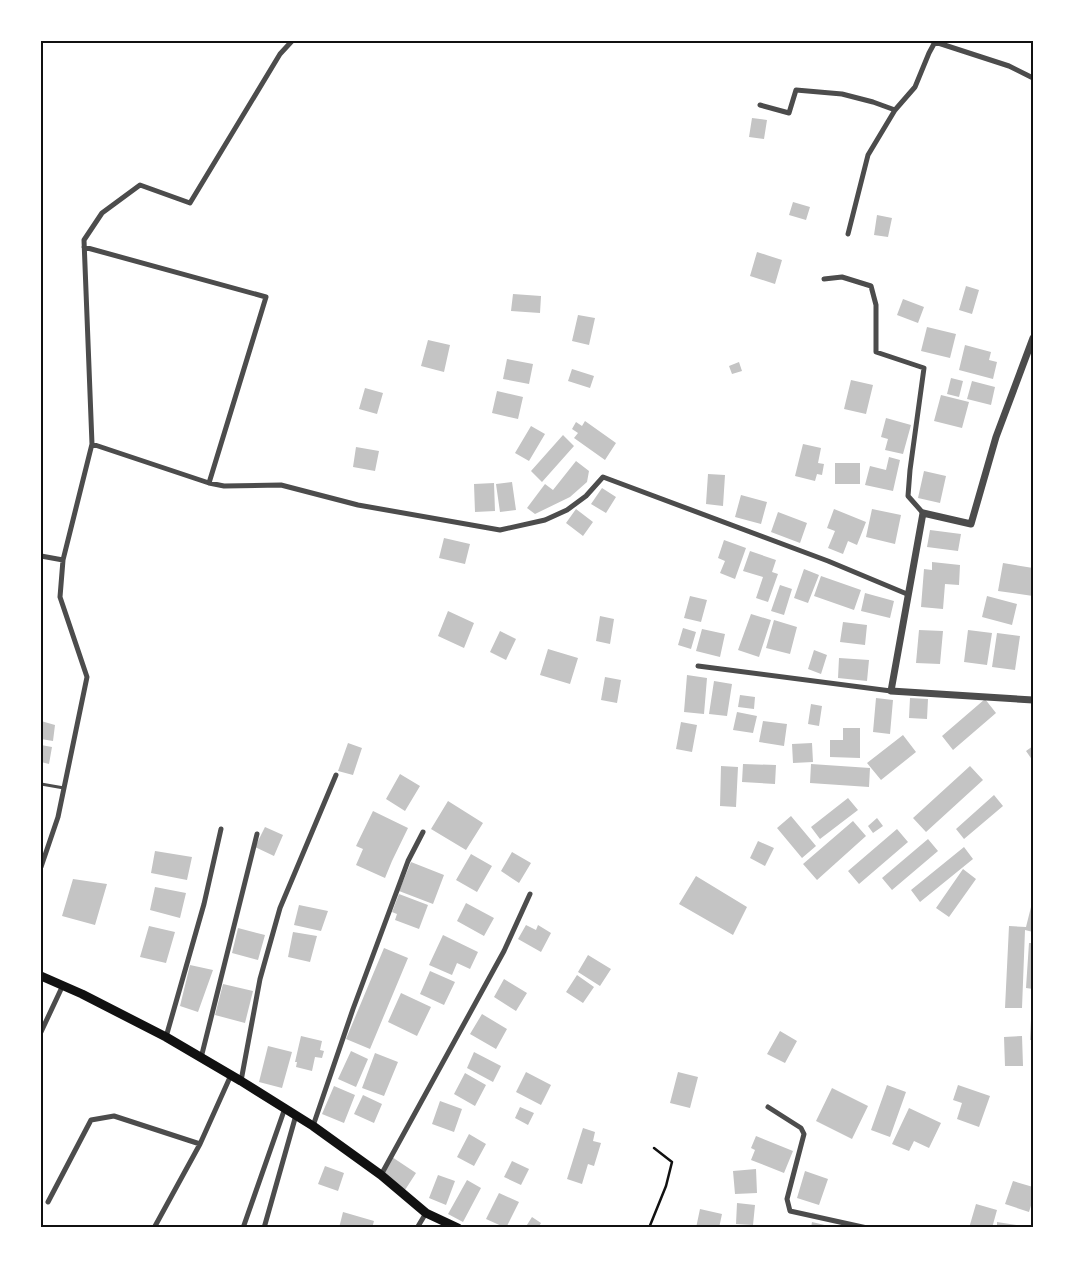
<svg xmlns="http://www.w3.org/2000/svg" width="1074" height="1269" viewBox="0 0 1074 1269" font-family="'IBM Plex Serif',serif">
<style>
.building{fill:#c4c4c4}
.lines{fill:none;stroke-linecap:round;stroke-linejoin:round}
.path{stroke:#111;stroke-width:2.5}
.service{stroke:#4c4c4c;stroke-width:3}
.minor{stroke:#4c4c4c;stroke-width:5}
.tertiary{stroke:#4c4c4c;stroke-width:7}
.primary{stroke:#111;stroke-width:9}
.neatline{fill:none;stroke:#111;stroke-width:2}
</style>
<rect width="100%" height="100%" fill="#fff"/>
<!-- building -->
<path class="building" d="M752,118L767,120L764,139L749,137Z
M793,202L810,207L806,220L789,215Z
M877,215L892,218L888,237L874,235Z
M757,252L782,260L775,284L750,276Z
M966,286L979,290L972,314L959,310Z
M513,294L541,296L540,313L511,311Z
M903,299L924,307L918,323L897,315Z
M578,315L595,318L589,345L572,341Z
M927,327L956,334L950,358L921,351Z
M428,340L450,345L444,372L421,366Z
M965,345L991,352L989,360L997,362L993,379L959,370Z
M507,359L533,364L529,384L503,379Z
M739,362L742,371L732,374L729,366Z
M572,369L594,376L590,388L568,381Z
M951,378L963,381L959,397L947,394Z
M851,380L873,385L866,414L844,409Z
M972,381L995,387L991,405L967,399Z
M365,388L383,393L377,414L359,409Z
M497,391L523,397L518,419L492,413Z
M941,395L969,402L962,428L934,421Z
M886,418L911,425L903,454L885,450L888,439L881,437Z
M585,421L616,443L605,460L574,438L578,433L572,429L576,422L582,426Z
M531,426L545,434L529,461L515,453Z
M563,435L574,446L542,482L531,471Z
M803,444L821,448L818,463L824,464L822,475L817,474L815,481L795,476Z
M356,447L379,451L375,471L353,467Z
M889,457L900,460L893,491L865,485L870,466L886,470Z
M576,461L589,471L587,482L570,497L535,514L527,508L545,484L553,490Z
M835,463H860V484H835Z
M924,471L946,476L940,503L918,498Z
M708,474L725,475L723,506L706,504Z
M512,482L516,510L500,512L496,484Z
M494,483L495,511L475,512L474,484Z
M602,488L616,497L606,513L591,504Z
M741,495L767,502L761,524L735,517Z
M576,509L593,522L583,536L566,523Z
M834,509L866,522L857,545L848,541L843,554L828,548L835,531L827,528Z
M872,509L901,515L895,544L866,537Z
M778,512L807,523L800,543L771,532Z
M930,530L961,534L958,551L927,547Z
M444,538L470,544L465,564L439,558Z
M724,540L746,548L735,579L720,573L725,561L718,558Z
M750,551L776,560L772,572L778,574L768,602L756,598L763,577L743,571Z
M932,562L960,565L959,585L945,584L943,609L921,607L924,569L932,570Z
M1003,563L1033,568V596L998,591Z
M804,569L819,575L808,603L794,598Z
M821,576L861,590L854,610L814,596Z
M780,585L792,589L784,615L771,611Z
M865,593L894,601L890,618L861,611Z
M690,596L707,600L701,622L684,618Z
M987,596L1017,604L1012,625L982,617Z
M448,611L474,623L464,648L438,636Z
M751,614L771,620L759,657L738,650Z
M600,616L614,619L610,644L596,641Z
M774,620L797,627L790,654L766,648Z
M843,622L867,625L865,645L840,642Z
M683,628L696,632L691,649L678,645Z
M702,629L725,634L720,657L696,651Z
M919,630L943,631L940,664L916,663Z
M968,630L992,633L987,665L964,662Z
M500,631L516,639L506,660L490,652Z
M997,633L1020,636L1015,670L992,667Z
M548,649L578,658L570,684L540,675Z
M814,650L827,655L821,674L808,669Z
M839,658L869,660L867,681L838,678Z
M687,675L707,678L704,714L684,712Z
M605,677L621,680L617,703L601,700Z
M714,681L732,684L727,716L709,714Z
M740,695L755,697L754,709L738,707Z
M876,698L893,700L890,734L873,732Z
M910,698L928,699L927,719L909,718Z
M985,699L996,713L953,750L942,736Z
M811,704L822,706L819,726L808,724Z
M737,712L757,716L753,733L733,730Z
M41,721L55,725L53,741L41,739Z
M763,721L787,724L784,746L759,742Z
M681,722L697,725L692,752L676,749Z
M843,728H860V758L830,757V740H843Z
M903,735L916,752L881,780L867,763Z
M348,743L362,748L353,775L338,771Z
M812,743L813,762L793,763L792,744Z
M41,745L52,747L49,764L41,762Z
M1033,746V761L1026,751Z
M743,764L776,765L775,784L742,782Z
M811,764L870,768L869,787L810,783Z
M721,766L738,767L736,807L720,806Z
M970,766L983,780L926,832L913,818Z
M400,774L420,786L405,811L386,799Z
M994,795L1003,806L964,839L956,829Z
M848,798L858,810L820,839L811,827Z
M448,801L483,823L466,850L431,829Z
M373,811L408,828L392,861L385,878L356,865L363,849L356,846Z
M791,816L816,846L802,858L777,828Z
M877,818L883,826L873,833L868,826Z
M853,821L866,836L817,880L803,864Z
M265,827L283,835L274,856L255,847Z
M897,829L908,842L859,884L848,871Z
M928,839L938,851L892,890L882,878Z
M758,841L774,848L765,866L750,858Z
M964,847L973,859L920,902L911,890Z
M155,851L192,857L187,880L151,873Z
M512,852L531,863L519,883L501,871Z
M471,854L492,866L477,892L456,880Z
M411,862L444,875L433,904L399,891Z
M963,869L976,879L949,917L936,908Z
M696,876L747,907L733,935L679,904Z
M73,879L107,884L95,925L62,916Z
M155,887L186,893L180,918L150,910Z
M399,894L428,905L419,929L395,920L397,914L392,912Z
M466,903L494,918L484,936L457,921Z
M1032,903L1033,932L1025,930L1022,1008H1005L1009,926L1026,927Z
M299,905L328,911L321,931L294,925Z
M526,925L536,930L538,925L551,933L541,952L518,939Z
M149,926L175,932L166,963L140,957Z
M238,928L265,935L258,960L232,953Z
M293,932L317,936L310,962L288,957Z
M443,935L478,952L470,969L457,963L452,975L429,965Z
M1029,943H1033V989L1026,988Z
M384,948L408,958L370,1049L346,1039Z
M588,955L611,969L600,986L578,972Z
M190,965L213,970L198,1012L180,1006Z
M430,971L455,982L444,1005L420,994Z
M577,975L594,987L583,1003L566,992Z
M504,979L527,993L516,1011L494,997Z
M223,984L253,991L245,1023L215,1015Z
M401,993L431,1007L417,1036L388,1022Z
M482,1014L507,1029L496,1049L470,1034Z
M1031,1020H1033V1040H1030Z
M780,1031L797,1041L785,1063L767,1054Z
M301,1036L322,1041L320,1050L324,1051L322,1058L315,1057L312,1071L296,1067L297,1062H295Z
M1022,1036L1023,1066H1005L1004,1037Z
M268,1046L292,1052L282,1088L259,1082Z
M351,1051L368,1059L356,1087L338,1079Z
M474,1052L501,1066L493,1082L467,1068Z
M375,1053L398,1062L384,1096L362,1088Z
M526,1072L551,1085L541,1105L516,1092Z
M678,1072L698,1077L690,1108L670,1103Z
M465,1073L486,1085L475,1106L454,1094Z
M887,1085L906,1092L890,1137L871,1130Z
M958,1085L990,1096L979,1127L957,1119L962,1103L953,1100Z
M334,1086L355,1095L344,1123L322,1114Z
M832,1088L868,1106L852,1139L816,1121Z
M363,1095L382,1104L374,1123L354,1114Z
M440,1101L462,1109L454,1132L432,1124Z
M520,1107L534,1113L528,1125L515,1118Z
M909,1108L941,1123L929,1148L914,1141L909,1151L892,1144Z
M583,1128L595,1132L593,1141L601,1143L594,1166L588,1164L582,1184L567,1179Z
M469,1134L486,1144L474,1166L457,1157Z
M756,1136L793,1151L784,1173L751,1160L755,1150L751,1148Z
M392,1157L416,1173L405,1190L381,1174Z
M512,1161L529,1169L521,1185L504,1177Z
M325,1166L344,1173L338,1191L318,1184Z
M756,1169L757,1193L735,1194L733,1171Z
M805,1171L828,1179L819,1205L797,1198Z
M438,1175L455,1181L446,1205L429,1198Z
M467,1180L481,1188L463,1222L448,1214Z
M1013,1181L1033,1187V1199L1029,1212L1005,1204Z
M499,1193L519,1202L506,1228L486,1219Z
M737,1203L755,1205L753,1225L736,1224Z
M976,1204L997,1210L992,1228H969Z
M700,1209L722,1214L719,1228H696Z
M343,1212L374,1221L372,1228H339Z
M532,1217L541,1223L538,1228H525Z
M812,1222L833,1227V1228H811Z
M997,1222L1029,1227V1228H997Z"/>
<g class="lines">
<!-- path -->
<path class="path" d="M649,1228L666,1186L672,1162L654,1148"/>
<!-- service -->
<path class="service" d="M41,784L64,788"/>
<!-- minor -->
<path class="minor" d="M932,41L1009,66L1033,78
M760,105L789,113L796,90L842,94L873,102L895,110
M848,234L868,155L895,110L915,87L929,53L935,42
M84,247L266,297L209,483
M824,279L842,277L871,286L876,305V352L924,368L910,470L908,496L923,513
M92,444L209,483L224,486L281,485L358,505L500,530L545,520L567,510L586,496L603,477L828,561L907,594
M41,556L63,560
M698,666L891,691
M41,867L58,817L87,677L60,597L63,560L92,444L84,240L102,213L140,185L190,203L280,54L292,41
M41,1032L63,985
M166,1037L204,904L221,829
M201,1058L257,834
M241,1081L260,979L280,908L336,775
M768,1107L801,1128L804,1134L787,1199L790,1211L867,1228
M313,1126L353,1009L408,861L423,832
M381,1175L504,951L530,894
M48,1202L91,1120L114,1116L200,1144
M154,1228L200,1144L231,1075
M243,1228L285,1108
M264,1228L296,1115
M417,1228L426,1213"/>
<!-- tertiary -->
<path class="tertiary" d="M1033,338L996,437L971,524L923,513L891,691L1033,700"/>
<!-- primary -->
<path class="primary" d="M41,976L82,994L166,1037L241,1081L313,1126L381,1175L426,1213L458,1228"/>
</g>
<!-- border -->
<rect width="1074" height="1269" fill="none" stroke="#ffffff" stroke-width="85"/>
<rect x="42" y="42" width="990" height="1184" class="neatline"/>
</svg>
